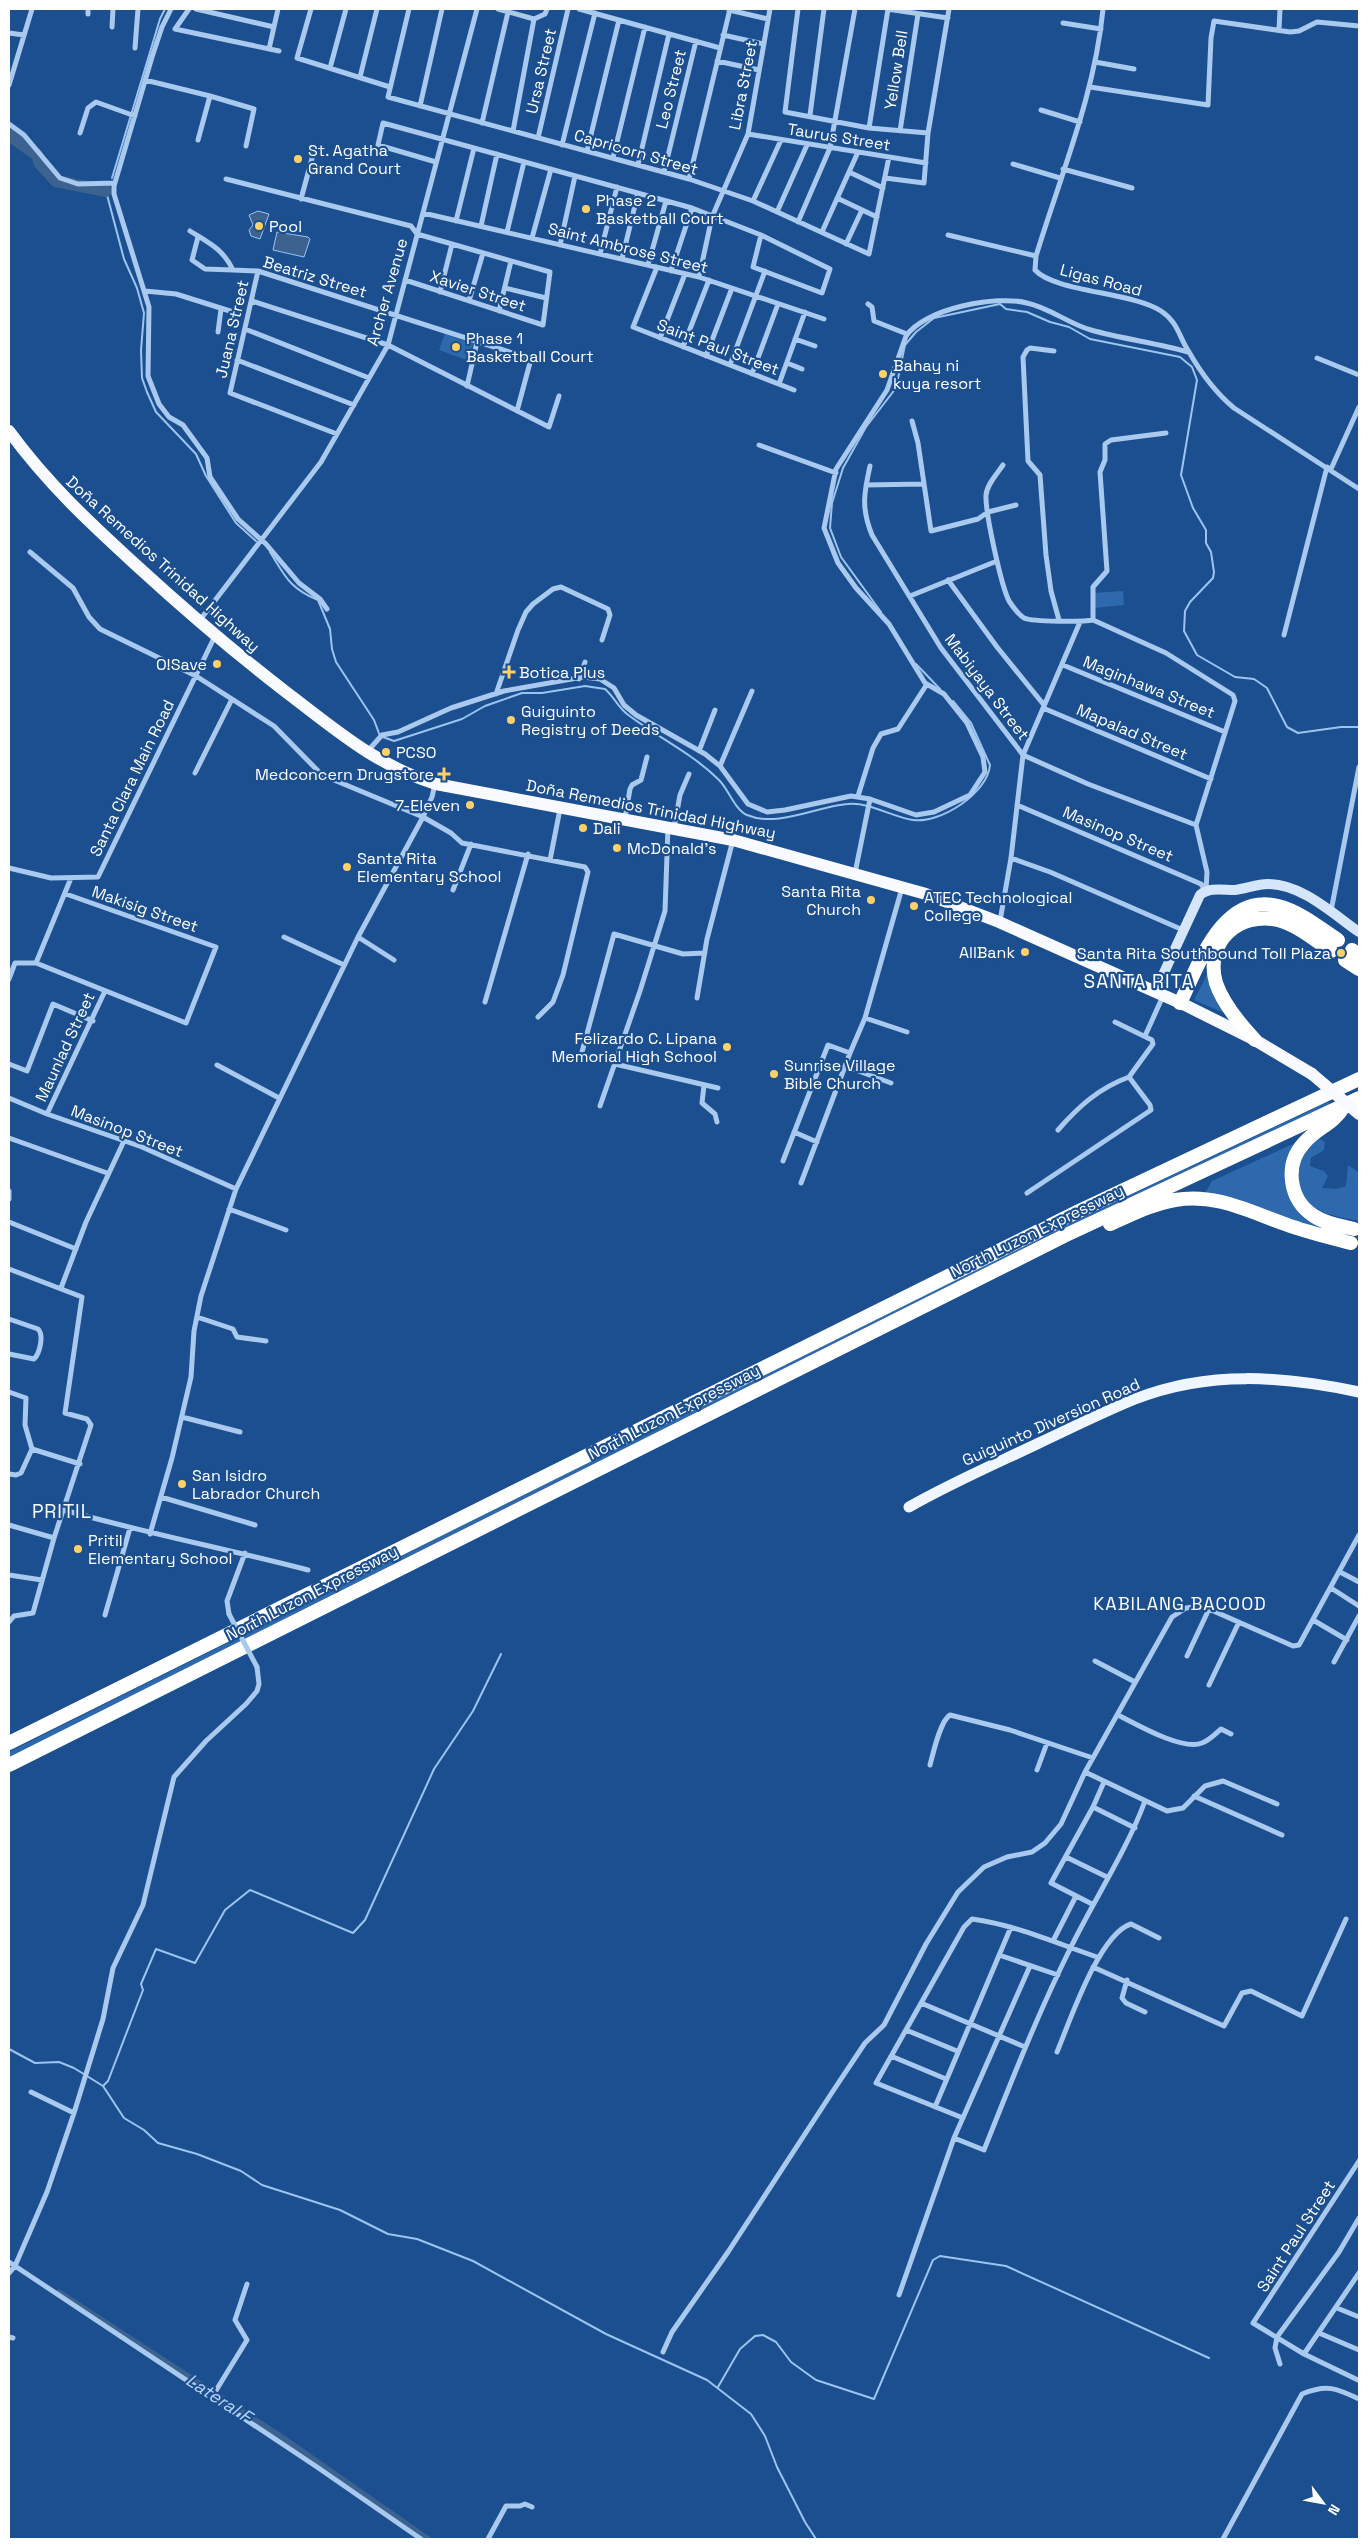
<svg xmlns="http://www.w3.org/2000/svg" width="1368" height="2548" viewBox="0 0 1368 2548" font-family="'Space Grotesk',sans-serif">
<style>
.green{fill:#2e69ad}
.water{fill:#3c6290;stroke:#9cc4f0}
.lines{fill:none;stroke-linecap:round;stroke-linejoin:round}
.stream{stroke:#9cc4f0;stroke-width:2}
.canal{stroke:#3c6290;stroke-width:7}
.river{stroke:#3c6290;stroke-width:12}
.minor{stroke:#a9c9ee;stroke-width:5}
.secondary{stroke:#d6e6fa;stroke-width:10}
.primary{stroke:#f0f6ff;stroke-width:11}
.trunk{stroke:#f8faff;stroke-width:12}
.motorway{stroke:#fff;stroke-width:14}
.minor-bridge{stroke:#a9c9ee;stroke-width:5}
.trunk-bridge{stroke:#f8faff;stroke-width:12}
.poi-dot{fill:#ffd166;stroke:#1b4f8f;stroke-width:2}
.labels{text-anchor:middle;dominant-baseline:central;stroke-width:4.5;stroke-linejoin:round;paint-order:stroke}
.street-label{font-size:16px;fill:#fff;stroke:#1b4f8f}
.poi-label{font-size:16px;fill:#fff;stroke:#1b4f8f;text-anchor:start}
.neighbourhood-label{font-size:18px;letter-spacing:1px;fill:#fff;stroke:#1b4f8f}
.water-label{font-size:18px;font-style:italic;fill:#b5d3f5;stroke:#1b4f8f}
.quarter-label{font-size:19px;letter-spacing:1px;fill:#fff;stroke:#1b4f8f}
</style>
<rect width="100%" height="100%" fill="#1b4f8f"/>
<!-- green -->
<path class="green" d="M445,334L473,344L467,360L439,350Z
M1123,591L1124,605L1095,608L1093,593Z
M1211,967L1231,1016L1194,1000Z
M1328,1102L1333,1106L9,1760V1752L1029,1243Z
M1320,1139L1325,1142L1324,1150L1311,1158L1310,1166L1324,1171L1328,1176L1322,1188L1336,1189L1346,1186L1348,1165L1359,1173V1221C1344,1218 1324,1215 1311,1206C1289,1189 1299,1159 1312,1140Z
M1295,1143L1288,1169L1318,1227L1205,1193L1212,1181Z"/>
<!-- water -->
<path class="water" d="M258,211L269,214L260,239L251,236L249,230L253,225L249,215Z
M277,232L308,237L310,239L304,257L273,250Z"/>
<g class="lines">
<!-- stream -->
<path class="stream" d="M112,178L160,19L165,9
M108,186L106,191L124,259L137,288L144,313L141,350L142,378L147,392L156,412L196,454L206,476L236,523L256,541
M270,552C285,576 290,589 318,600L330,629L332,649L336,662L374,720L380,736L394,741L462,719L485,706L522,693H542L585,686L605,689C614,697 618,707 627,714C657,737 692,753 719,780C729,790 735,810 747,815C777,828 818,806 848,804C870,802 892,817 913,820C940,824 988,793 990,765L971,723L953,701
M881,612L841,557L830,528L832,503L843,468L866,427L896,388L905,345L916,332L934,318L1000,304L1006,309L1027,312L1050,322L1069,327L1090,339L1180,357L1192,367L1197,380L1181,475L1193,508L1206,530V543L1211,552L1214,572L1213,578L1190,602L1185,611L1184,631L1197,655L1235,677L1254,679L1267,688L1287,727L1298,733L1341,727H1359
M916,664L940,689
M9,2049L35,2063L59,2062L74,2068L103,2086L124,2118L144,2130L158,2143L197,2154L241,2171L262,2185L340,2210L388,2234L417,2239L473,2261L606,2334L707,2380L751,2414L765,2436L777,2467L805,2522L816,2539
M103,2086L108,2081L143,1990L141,1984L156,1949L195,1963L225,1910L250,1890L353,1933L365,1920L434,1769L473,1711L501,1654
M718,2387L740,2349L755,2336L763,2335L776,2342L791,2362L816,2380L874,2399L933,2260L940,2256L1006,2266L1209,2358"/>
<!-- canal -->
<path class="canal" d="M59,2293L285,2440L427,2539"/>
<!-- river -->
<path class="river" d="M9,135L37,155L40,164L56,181L106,191"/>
<!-- minor -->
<path class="minor" d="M171,9L162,27L152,57L114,186V194L149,307L148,376L159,404L169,417L183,425L207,458L210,477L238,519L266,544L299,583L320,599L327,609
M189,9L175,29L279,51
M196,9L274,27
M311,9L297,58L390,87
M409,9L388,97L689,179L753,201L869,254L889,157
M498,9L534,19L545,14L547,9
M579,9L720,48
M798,9L785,112L869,128L928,133
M887,9L948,18
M1103,9C1095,94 1061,174 1036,256L1035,270C1055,292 1132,292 1161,311C1178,322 1179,337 1189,352C1201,373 1216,393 1234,408L1359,489
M729,10L768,19
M88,14V9
M1063,23L1101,29
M112,27L113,9
M1279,30L1280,9
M9,33L24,35
M723,35L764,44
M135,48L138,9
M269,49L278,9
M717,61L759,70
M1095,62L1134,69
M330,68L346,9
M360,77L377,9
M145,80L210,96L198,140
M9,85L32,9
M1090,87L1208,105L1211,38L1214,21L1290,32L1299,31L1317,22L1359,26
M210,96L254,109L246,146
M420,106L442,9
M1041,110L1080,122
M810,115L824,9
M482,123L508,12
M9,124L24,135L60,178L78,184L114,183
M869,128L888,9
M513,131L534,19
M900,131L918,14
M80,133L88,108L96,102L135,116
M748,134L926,163
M538,138L568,9
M562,145L595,13
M587,151L619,20
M613,158L645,27
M436,162L378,145L383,123L692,208L761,235L830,269L822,293L753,267L761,235
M1013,164L1060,178
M638,165L669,34
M1063,169L1132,188
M664,172L696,41
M849,172L883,188
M885,178L924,183L928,133L949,9
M226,179L411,226L417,234L550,272L543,325L405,280
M689,179L730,9
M837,198L877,217
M301,199L314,151
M753,201L781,140
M777,212L807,145
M423,213L699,277L824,319
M456,221L474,148
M798,222L830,148L855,9
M481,226L497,154
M190,231C209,243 223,249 233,270L205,269L192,260L198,237
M507,232L524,162
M822,232L858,152
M948,235L1036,256
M532,238L551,169
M846,244L862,210
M560,245L575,176
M600,254L617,187
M622,259L638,193
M648,265L666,201
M657,267L633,327L794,390
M233,270L258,271L531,359L517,411
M258,271L230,393L337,434
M671,271L692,208
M699,277L712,217L748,134L770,9
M505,288L546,298
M145,291L176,294L230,311
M440,292L452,244
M252,301L388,345L549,427L559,396
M469,301L483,253
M868,304L872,307L874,321L907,334
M499,311L511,261
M245,329L369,378
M218,332L221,309
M660,338L685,274
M795,339L815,346
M683,347L709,280
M1054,351L1030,348L1027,350L1023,357L1028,461L1040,475L1046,555L1051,591L1059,620
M706,356L732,288
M1317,358L1359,375
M237,360L354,405
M787,363L802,369
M730,365L765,271
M752,374L778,304
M779,384L805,312
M467,386L477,342
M912,421L918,443L931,531L978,519L988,512L1016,505
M759,445L836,473
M1003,465C997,474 987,484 986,495C985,512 1001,585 1009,601C1013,607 1018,614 1024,618C1033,622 1083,622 1093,620L1166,653L1233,695L1235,701L1196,825L1207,872L1206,890
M870,466C864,493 861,508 872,535L941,648L1023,755L1088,784L1196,825
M1331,469L1359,407
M866,485L923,484
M30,552L73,588L89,617L100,629L196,676L274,726L322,775L423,817L451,833L462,843L585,867L588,872L563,975L553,1002L538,1017
M948,580L997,647L1044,705
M910,596L997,561
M200,620L321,462L388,345L477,9
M1093,620V587L1107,571L1100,472L1105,460V444L1111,440L1166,433
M1284,635L1327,467
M1063,665L1225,732
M579,679L585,662
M496,694L518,630L526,612L533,604L553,589L561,587L608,609L610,615L602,640
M1043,708L1211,779
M699,751L715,710
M367,752L382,735L398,732L451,708L504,691L583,677L600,679L614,688L624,705L636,715L705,754L720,766L748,804L767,812L785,810L851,796L870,799L916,815L934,812L970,795L985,772L983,757L967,723L944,694L925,683L889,624L856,588L838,563L824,528L836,469L887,390L906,336C925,308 997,295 1027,303C1050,308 1069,324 1091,330C1123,339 1156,343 1188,352
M720,766L752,691
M195,773L232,699
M858,796L873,748L881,734L898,729L927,684
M1017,805L1201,884L1205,890
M625,818L630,789L632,785L641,780L647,757
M674,828L680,795L689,774
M1011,858L1050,872L1183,930
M550,860L560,809
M9,868L51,878L98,877L215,636
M855,873L870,799
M453,890L471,844
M1331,911L1359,767
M1000,921L1011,858L1023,755L1080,622
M284,937L344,965
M358,937L394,960
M36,963L71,878
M9,979L15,963H36L186,1023L216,947L66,894
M697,998L707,939L733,840
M485,1002L528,854
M865,1018L907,1032
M1145,1036L1163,996
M582,1052L614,934L683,954L705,953
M9,1064L27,1071L53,1004L93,1021
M615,1064L718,1088
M217,1065L279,1098
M845,1066L891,1083
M704,1085L702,1103L715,1114L717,1122
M9,1098L47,1114L142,1147L236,1189
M600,1106L640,991L665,911L668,827
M47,1114L105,991
M1058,1130C1079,1106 1099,1088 1129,1077
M794,1132L817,1142
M9,1138L107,1173
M783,1161L828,1045L850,1053
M801,1183L850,1053L865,1018L902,888
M9,1191V1199
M1027,1193L1151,1110L1150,1105L1129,1077L1153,1044L1152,1040L1115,1022
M229,1209L286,1230
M9,1222L76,1249
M9,1269L82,1297L65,1413L87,1419L91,1425L54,1538L33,1613L14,1616L9,1622
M61,1288L86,1222L124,1141
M197,1317L233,1329L237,1337L266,1341
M9,1319L38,1329C44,1335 40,1353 34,1359L9,1354
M9,1392L26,1398L25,1425L32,1449L80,1464
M182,1417L240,1432
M9,1474L16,1475L21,1473L32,1449
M161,1497L255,1525
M64,1510C145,1533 227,1549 308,1570
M9,1525L54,1538
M150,1534L172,1458L191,1377L194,1331L201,1296L236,1189L358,937L423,817L432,797L435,784
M1340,1572L1359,1582
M9,1575L42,1580
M1331,1588L1359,1606
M229,1614L227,1601L245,1553
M105,1615L130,1528
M1313,1620L1347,1640
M1187,1656L1209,1609
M1095,1661L1135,1682
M1334,1662L1359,1616
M1209,1685L1239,1622
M1118,1715C1136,1724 1182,1751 1202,1743C1210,1740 1215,1734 1221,1729L1231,1734
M930,1765C933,1754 940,1721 950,1715L1010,1730L1093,1758
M1037,1770L1047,1743
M1085,1772L1167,1811L1183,1808L1205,1786L1223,1781L1277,1804
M1194,1796L1282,1835
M1093,1807L1135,1828
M1066,1857L1107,1877
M1092,1904L1051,1883L1093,1807L1104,1782
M1053,1941L1076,1896
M999,1955L1058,1975
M1093,1967L1224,2026L1242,1993L1251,1991L1302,2016L1346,1919
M1127,1980L1122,1998L1126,2003L1145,2012
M921,2003L1025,2047
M906,2030L957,2051
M1057,2052C1070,2021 1099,1934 1131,1924L1159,1938
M891,2056L946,2079
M31,2092L74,2113
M935,2107L1011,1927
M963,2118L876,2083L964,1927L972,1919C1016,1925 1056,1943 1097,1957
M954,2138L984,2150C1011,2082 1038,2013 1071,1947C1095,1898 1126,1852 1145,1801
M9,2262L317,2467L421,2539
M9,2273L15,2266L47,2192L74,2113L103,2019L113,1968L143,1905L174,1777L206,1741L246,1704L257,1691L259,1684L257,1667
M899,2295L954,2138L1030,1966
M1337,2308L1359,2317
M1319,2333L1359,2350
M9,2337L13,2338
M663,2352L672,2332L728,2252L833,2091L865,2043L884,2025L926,1944L958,1892L984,1867L1007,1857L1032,1852L1045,1843L1061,1824L1085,1772L1172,1617L1186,1608L1202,1606L1293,1646L1299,1645L1359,1535
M1304,2354L1359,2273
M1280,2364L1275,2348L1277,2337L1339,2252L1359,2218
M1358,2380L1304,2354L1253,2323L1359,2161
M212,2397L247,2340L235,2320L247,2284
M488,2539L506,2506H520L525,2504L532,2507
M1223,2539L1302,2394C1327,2384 1336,2388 1359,2399"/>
<!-- secondary -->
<path class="secondary" d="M1155,992L1200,895C1209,887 1223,890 1234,890C1245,889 1257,884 1268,884C1302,884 1333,914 1359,932"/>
<!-- primary -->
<path class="primary" d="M909,1507C951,1483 995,1464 1039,1443C1071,1428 1103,1412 1135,1399C1208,1370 1284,1376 1359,1392"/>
<!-- trunk -->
<path class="trunk" d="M9,431C48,484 88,521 136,565C184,609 234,652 286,692C335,729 375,765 436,784L733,840L926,894L999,922L1185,1005L1255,1040L1312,1074"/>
<!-- motorway -->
<path class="motorway" d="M1352,950L1359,955
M1345,960L1359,969
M1180,1003C1199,965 1222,892 1278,906C1299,911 1320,928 1338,940
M1255,1040C1240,1024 1223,1004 1216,983C1204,942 1239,911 1278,920C1297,925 1315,940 1331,951
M1345,1105C1332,1126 1319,1126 1304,1143C1284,1165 1289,1200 1314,1216C1326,1224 1341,1226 1354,1229
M1110,1224C1131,1215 1152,1204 1175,1200C1215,1193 1248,1211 1285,1224C1306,1232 1328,1237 1351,1243
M9,1743L1077,1212L1359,1079
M9,1765L1064,1236L1359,1098"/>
<!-- minor-bridge -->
<path class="minor-bridge" d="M229,1614L257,1667"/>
<!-- trunk-bridge -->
<path class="trunk-bridge" d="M1312,1074L1359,1114"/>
</g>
<!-- markers -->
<g class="poi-dot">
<circle cx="298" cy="159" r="5"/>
<circle cx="586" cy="209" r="5"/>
<circle cx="259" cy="226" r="5"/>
<circle cx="456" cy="347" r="5"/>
<circle cx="883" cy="374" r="5"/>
<circle cx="217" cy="664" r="5"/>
<path d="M506.5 664.5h5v5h5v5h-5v5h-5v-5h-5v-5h5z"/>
<circle cx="511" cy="720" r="5"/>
<circle cx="386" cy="752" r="5"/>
<path d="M441.5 766.5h5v5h5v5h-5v5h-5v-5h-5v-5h5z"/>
<circle cx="470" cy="805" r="5"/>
<circle cx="583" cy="828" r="5"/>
<circle cx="617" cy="848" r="5"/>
<circle cx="347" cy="867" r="5"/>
<circle cx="871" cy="900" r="5"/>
<circle cx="914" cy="906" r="5"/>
<circle cx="1025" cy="952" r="5"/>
<circle cx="1341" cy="953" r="5"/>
<circle cx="727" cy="1047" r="5"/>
<circle cx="774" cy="1074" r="5"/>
<circle cx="182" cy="1484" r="5"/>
<circle cx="78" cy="1549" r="5"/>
</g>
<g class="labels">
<!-- street labels -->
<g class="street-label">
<text transform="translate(896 70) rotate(-81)">Yellow Bell</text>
<text transform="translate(541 71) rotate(-77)">Ursa Street</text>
<text transform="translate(743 85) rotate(-79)">Libra Street</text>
<text transform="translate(671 89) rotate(-76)">Leo Street</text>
<text transform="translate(839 137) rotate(9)">Taurus Street</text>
<text transform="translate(636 152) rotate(16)">Capricorn Street</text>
<text transform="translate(628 248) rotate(14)">Saint Ambrose Street</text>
<text transform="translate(315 277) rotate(17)">Beatriz Street</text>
<text transform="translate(1101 280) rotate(15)">Ligas Road</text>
<text transform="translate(478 291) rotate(18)">Xavier Street</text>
<text transform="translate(387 292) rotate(-74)">Archer Avenue</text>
<text transform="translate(232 329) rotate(-77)">Juana Street</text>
<text transform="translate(718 347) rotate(21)">Saint Paul Street</text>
<text transform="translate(163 564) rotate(42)">Doña Remedios Trinidad Highway</text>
<text transform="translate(987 687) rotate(53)">Mabiyaya Street</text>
<text transform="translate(1149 687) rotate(22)">Maginhawa Street</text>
<text transform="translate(1132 732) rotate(23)">Mapalad Street</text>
<text transform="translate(132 778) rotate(-64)">Santa Clara Main Road</text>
<text transform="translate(651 809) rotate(11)">Doña Remedios Trinidad Highway</text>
<text transform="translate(1118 834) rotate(23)">Masinop Street</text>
<text transform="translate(145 909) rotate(19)">Makisig Street</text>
<text transform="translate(65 1047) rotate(-65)">Maunlad Street</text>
<text transform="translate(127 1131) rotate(21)">Masinop Street</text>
<text transform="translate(1037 1231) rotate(-26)">North Luzon Expressway</text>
<text transform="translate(674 1412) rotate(-27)">North Luzon Expressway</text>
<text transform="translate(1051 1422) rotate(-24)">Guiguinto Diversion Road</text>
<text transform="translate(312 1593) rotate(-27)">North Luzon Expressway</text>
<text transform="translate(1296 2236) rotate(-57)">Saint Paul Street</text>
</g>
<!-- poi labels -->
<g class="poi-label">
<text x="308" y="150">St. Agatha<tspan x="308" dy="18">Grand Court</tspan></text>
<text x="596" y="200">Phase 2<tspan x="596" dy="18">Basketball Court</tspan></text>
<text x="269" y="226">Pool</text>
<text x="466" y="338">Phase 1<tspan x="466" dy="18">Basketball Court</tspan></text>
<text x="893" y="365">Bahay ni<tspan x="893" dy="18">kuya resort</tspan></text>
<text x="207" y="664" text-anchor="end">O!Save</text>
<text x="519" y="672">Botica Plus</text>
<text x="521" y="711">Guiguinto<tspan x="521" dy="18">Registry of Deeds</tspan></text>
<text x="396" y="752">PCSO</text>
<text x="434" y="774" text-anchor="end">Medconcern Drugstore</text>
<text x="460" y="805" text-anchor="end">7-Eleven</text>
<text x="593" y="828">Dali</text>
<text x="627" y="848">McDonald's</text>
<text x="357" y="858">Santa Rita<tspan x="357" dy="18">Elementary School</tspan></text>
<text x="861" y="891" text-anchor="end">Santa Rita<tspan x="861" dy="18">Church</tspan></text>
<text x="924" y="897">ATEC Technological<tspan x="924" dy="18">College</tspan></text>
<text x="1015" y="952" text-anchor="end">AllBank</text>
<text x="1331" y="953" text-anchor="end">Santa Rita Southbound Toll Plaza</text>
<text x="717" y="1038" text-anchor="end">Felizardo C. Lipana<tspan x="717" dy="18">Memorial High School</tspan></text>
<text x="784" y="1065">Sunrise Village<tspan x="784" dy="18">Bible Church</tspan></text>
<text x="192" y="1475">San Isidro<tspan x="192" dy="18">Labrador Church</tspan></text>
<text x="88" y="1540">Pritil<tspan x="88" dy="18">Elementary School</tspan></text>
</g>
<!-- neighbourhood labels -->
<g class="neighbourhood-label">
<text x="1180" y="1603">KABILANG BACOOD</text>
</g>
<!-- water labels -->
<g class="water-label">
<text transform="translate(219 2398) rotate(33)">Lateral F</text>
</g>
<!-- quarter labels -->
<g class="quarter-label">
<text x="1139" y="981">SANTA RITA</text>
<text x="62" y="1511">PRITIL</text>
</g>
</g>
<!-- border -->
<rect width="1368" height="2548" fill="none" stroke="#ffffff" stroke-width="20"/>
<!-- north arrow -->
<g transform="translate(1323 2503) rotate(122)" stroke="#1b4f8f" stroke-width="4" paint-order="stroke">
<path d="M0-4L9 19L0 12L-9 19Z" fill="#ffffff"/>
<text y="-8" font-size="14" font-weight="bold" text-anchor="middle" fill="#ffffff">N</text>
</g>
</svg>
